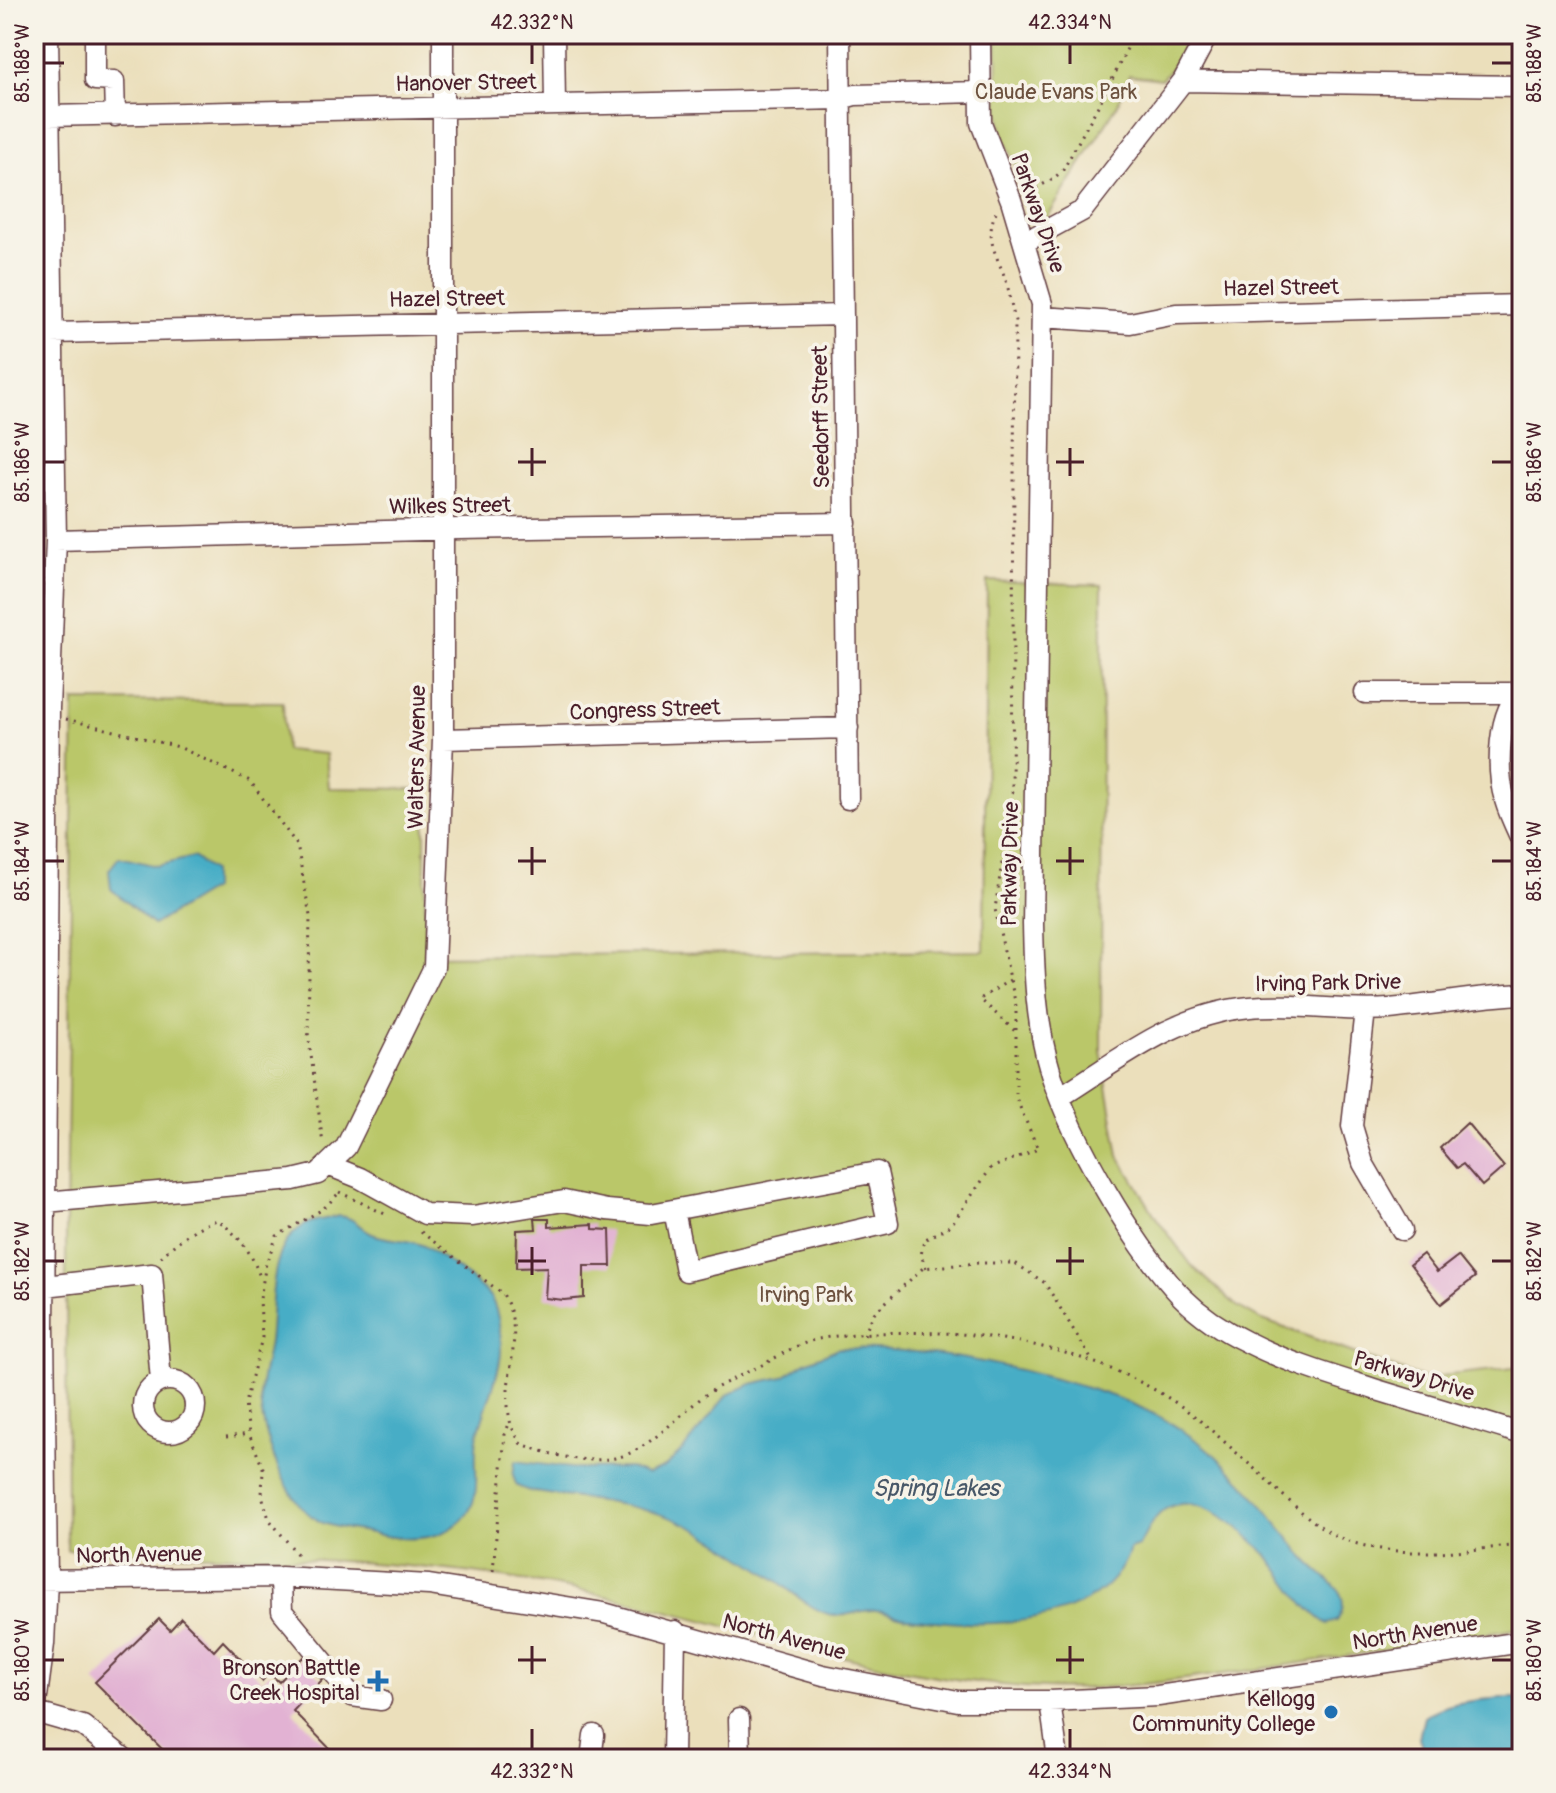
<svg xmlns="http://www.w3.org/2000/svg" width="1556" height="1793" viewBox="0 0 1556 1793" font-family="Pangolin,sans-serif">
<style>
.green{fill:#bac769;stroke:#82734a;stroke-width:2}
.water{fill:#46adc6;stroke:#486678;stroke-width:2}
.building{fill:#e2b2d3}
.lines{fill:none;stroke-linecap:round;stroke-linejoin:round}
.minor-casing{stroke:#623c41;stroke-width:23}
.path{stroke:#623c41;stroke-width:3;stroke-dasharray:2 6;stroke-linecap:butt}
.minor{stroke:#fff;stroke-width:20}
.ticks{fill:none;stroke:#4a1f2b;stroke-width:3}
.poi-dot{fill:#1f6fb2;stroke:#f7f3e8;stroke-width:3}
.labels{text-anchor:middle;dominant-baseline:central;stroke-width:7;stroke-linejoin:round;paint-order:stroke}
.street-label{font-size:22px;fill:#4a1f2b;stroke:#f7f3e8}
.park-label{font-size:22px;fill:#6c513e;stroke:#f7f3e8}
.poi-label{font-size:22px;fill:#4a1f2b;stroke:#f7f3e8;text-anchor:end}
.water-label{font-size:24px;font-style:italic;fill:#485869;stroke:#f7f3e8}
.neatline{fill:none;stroke:#4a1f2b;stroke-width:3}
.ticks-label{font-size:20px;text-anchor:middle;fill:#4a1f2b}
</style>
<rect width="100%" height="100%" fill="#f7f3e8"/>
<filter id="ink" filterUnits="userSpaceOnUse"><feTurbulence type="fractalNoise" baseFrequency=".0125" numOctaves="2"/><feDisplacementMap in="SourceGraphic" scale="16" xChannelSelector="R" yChannelSelector="G"/><feConvolveMatrix kernelMatrix="1 2 1 2 8 2 1 2 1" color-interpolation-filters="sRGB"/></filter>
<filter id="wash" filterUnits="userSpaceOnUse"><feTurbulence type="fractalNoise" baseFrequency=".006" numOctaves="4" result="noise"/><feDisplacementMap in="SourceGraphic" scale="32" xChannelSelector="R" yChannelSelector="G"/><feGaussianBlur stdDeviation="1.8" result="paint"/><feColorMatrix in="noise" values="0 0 0 0 0 0 0 0 0 0 0 0 0 0 0 0 0 1.4 0 .05"/><feComposite in="paint" operator="in"/></filter>
<g filter="url(#wash)">
<rect width="100%" height="100%" fill="#ebdfbb"/>
<!-- green -->
<path class="green" d="M997,34H1193L1170,70L1161,79L1129,75L1118,104L1042,226L1003,136L998,106Z
M987,581L1102,585L1101,1051L1119,1156L1157,1219L1193,1267L1237,1306L1260,1319L1422,1378L1522,1367V1628C1420,1644 1317,1662 1215,1675C1159,1682 1102,1691 1045,1688C874,1681 714,1614 546,1584C389,1556 226,1557 67,1550L66,1220L74,701L283,702L285,750L326,754L329,788L425,789V956L984,951Z"/>
<!-- water -->
<path class="water" d="M119,857L157,866L193,857L212,871V889L153,925L111,889L109,870Z
M338,1216C358,1218 357,1227 372,1234C389,1241 407,1238 424,1246C438,1255 483,1286 491,1298C499,1312 501,1336 501,1352C500,1376 482,1413 477,1439C472,1467 485,1497 462,1520C439,1542 406,1541 376,1534C359,1530 339,1529 323,1523C287,1509 261,1432 260,1397C260,1375 269,1354 270,1331C273,1298 269,1246 303,1226C314,1219 326,1220 338,1216Z
M839,1348C914,1348 983,1359 1055,1379C1104,1392 1148,1406 1189,1435C1235,1466 1271,1516 1306,1559C1321,1578 1357,1590 1337,1621L1327,1624C1298,1604 1292,1584 1270,1559C1249,1534 1198,1487 1164,1510C1152,1519 1146,1533 1139,1546L1130,1549C1106,1623 1000,1628 935,1621C923,1620 910,1619 899,1616C891,1614 883,1610 875,1610C859,1609 844,1619 828,1614C807,1607 789,1589 772,1577C749,1561 724,1545 700,1531C648,1502 587,1501 529,1491L517,1486L513,1476L515,1461L579,1469L629,1468L647,1474L665,1467L683,1450L727,1395L751,1384L783,1377L806,1362Z
M1501,1698H1522V1759H1428L1419,1738L1424,1717C1446,1701 1475,1701 1501,1698Z"/>
<g id="blocks">
<!-- building -->
<path class="building" d="M1467,1123L1504,1167L1482,1186L1463,1164L1457,1168L1440,1148Z
M535,1219H549V1227L593,1224V1229L610,1230L611,1266H584V1298L564,1300L545,1298L547,1267L516,1268L517,1230L536,1229Z
M1423,1254L1437,1272L1458,1256L1475,1277L1441,1304L1410,1264Z
M181,1618L214,1651L223,1641L262,1681L269,1673L279,1682L303,1657L322,1680L293,1711L340,1759H172L95,1682L159,1619L170,1630Z"/>
</g>
</g>
<g filter="url(#ink)">
<use href="#blocks" fill-opacity="0" stroke="#623c41" stroke-width="2"/>
<g class="lines">
<defs>
<path id="minor" d="M95,34V80L114,81L115,116
M554,34L555,105
M840,34L848,799
M980,34L981,123L1011,200L1042,304L1033,924C1034,974 1036,1025 1051,1074C1072,1140 1134,1247 1182,1297C1200,1315 1224,1331 1247,1342C1288,1363 1333,1376 1377,1390C1426,1405 1474,1419 1522,1434
M1183,81L1522,86
M48,116L841,99L855,95L981,92
M1025,242L1082,211L1183,81L1208,34
M1042,317L1130,323L1176,314L1522,305
M52,333L843,315
M56,540L460,529L846,523
M1522,691C1497,711 1496,770 1505,800C1509,814 1516,828 1522,841
M1365,693H1518
M443,739L848,728
M1365,1010L1352,1126L1363,1163L1402,1230
M1060,1097C1121,1059 1174,1014 1250,1007C1296,1002 1343,1013 1389,1009C1434,1005 1477,996 1522,994
M328,1165L360,1178L425,1214L473,1216L564,1201L607,1210L651,1214L877,1172L888,1223L686,1271L674,1210
M45,1202L293,1180L318,1174L346,1147L434,967L443,739V34
M45,1286L152,1274L161,1381
M143 1406a26 26 0 1 1 52 0a26 26 0 1 1-52 0Z
M281,1577L282,1611L352,1696L381,1700
M34,1580L281,1577L429,1585L604,1613L823,1675L958,1701H1050L1158,1696L1522,1642
M1050,1701L1058,1759
M34,1712L83,1726L125,1759
M34,1719L44,1644L47,1580L44,1329L47,952L49,708L56,540L48,34
M739,1719L740,1759
M591,1759L594,1735
M673,1759L675,1631"/>
</defs>
<!-- minor casing -->
<use href="#minor" class="minor-casing"/>
<!-- path -->
<path class="path" d="M1164,34L1179,48
M1029,192L1053,179L1063,170L1111,82L1134,34
M66,719L179,747L250,781L297,845L310,916L308,1033L323,1144
M1010,980L980,999L1016,1032
M339,1192L389,1216
M421,1232L503,1294C528,1340 500,1374 510,1420C511,1428 517,1436 520,1443C549,1455 583,1464 615,1458C648,1452 681,1412 708,1393C725,1382 744,1374 762,1365C776,1358 790,1348 805,1343C835,1331 910,1332 943,1333C1020,1336 1109,1359 1173,1401C1200,1418 1224,1442 1248,1463C1276,1487 1313,1529 1348,1541C1404,1560 1464,1550 1522,1545
M161,1257C176,1242 197,1225 218,1220C242,1239 251,1251 261,1280
M926,1268L921,1255L924,1240L951,1225L991,1168L1038,1149L1016,1098V1006L995,909L1012,796L1015,321C1012,309 1010,296 1007,284C999,258 983,239 996,212
M864,1335L874,1313L923,1268L978,1263H1015L1045,1283L1093,1362
M226,1437L249,1434
M297,1554L269,1519L262,1495L263,1468L249,1434L245,1403L262,1338L260,1299L266,1263L277,1236L323,1209L339,1193
M493,1571L505,1434L509,1424"/>
<!-- minor -->
<use href="#minor" class="minor"/>
</g>
</g>
<!-- ticks -->
<path class="ticks" d="M532,44V64M1070,44V64M44,63H64M1492,63H1512M532,448V476M1070,448V476M44,462H64M518,462H546M1056,462H1084M1492,462H1512M532,847V875M1070,847V875M44,861H64M518,861H546M1056,861H1084M1492,861H1512M532,1247V1275M1070,1247V1275M44,1261H64M518,1261H546M1056,1261H1084M1492,1261H1512M532,1646V1674M1070,1646V1674M44,1660H64M518,1660H546M1056,1660H1084M1492,1660H1512M532,1729V1749M1070,1729V1749"/>
<!-- markers -->
<g class="poi-dot">
<path d="M374 1669h8v8h8v8h-8v8h-8v-8h-8v-8h8z"/>
<circle cx="1331" cy="1712" r="8"/>
</g>
<g class="labels">
<!-- street labels -->
<g class="street-label">
<text transform="translate(466 83) rotate(-1)">Hanover Street</text>
<text transform="translate(1038 213) rotate(71)">Parkway Drive</text>
<text transform="translate(1281 288) rotate(-1)">Hazel Street</text>
<text transform="translate(447 299) rotate(-1)">Hazel Street</text>
<text transform="translate(821 417) rotate(-91)">Seedorff Street</text>
<text transform="translate(450 506) rotate(-1)">Wilkes Street</text>
<text transform="translate(645 710) rotate(-2)">Congress Street</text>
<text transform="translate(417 757) rotate(-89)">Walters Avenue</text>
<text transform="translate(1010 864) rotate(-89)">Parkway Drive</text>
<text transform="translate(1328 983) rotate(-1)">Irving Park Drive</text>
<text transform="translate(1414 1376) rotate(17)">Parkway Drive</text>
<text transform="translate(139 1555) rotate(-1)">North Avenue</text>
<text transform="translate(1415 1633) rotate(-9)">North Avenue</text>
<text transform="translate(784 1637) rotate(15)">North Avenue</text>
</g>
<!-- park labels -->
<g class="park-label">
<text x="1056" y="92">Claude Evans Park</text>
<text x="806" y="1295">Irving Park</text>
</g>
<!-- poi labels -->
<g class="poi-label">
<text x="360" y="1668">Bronson Battle<tspan x="360" dy="25">Creek Hospital</tspan></text>
<text x="1315" y="1699">Kellogg<tspan x="1315" dy="25">Community College</tspan></text>
</g>
<!-- water labels -->
<g class="water-label">
<text x="936" y="1488">Spring Lakes</text>
</g>
</g>
<!-- margin -->
<rect width="1556" height="1793" fill="none" stroke="#f7f3e8" stroke-width="88"/>
<rect x="44" y="44" width="1468" height="1705" class="neatline"/>
<g class="ticks-label">
<text x="532" y="29">42.332°N</text>
<text x="1070" y="29">42.334°N</text>
<text transform="translate(1534 63) rotate(-90)" y="7">85.188°W</text>
<text transform="translate(22 63) rotate(-90)" y="7">85.188°W</text>
<text transform="translate(1534 462) rotate(-90)" y="7">85.186°W</text>
<text transform="translate(22 462) rotate(-90)" y="7">85.186°W</text>
<text transform="translate(1534 861) rotate(-90)" y="7">85.184°W</text>
<text transform="translate(22 861) rotate(-90)" y="7">85.184°W</text>
<text transform="translate(22 1261) rotate(-90)" y="7">85.182°W</text>
<text transform="translate(1534 1261) rotate(-90)" y="7">85.182°W</text>
<text transform="translate(22 1660) rotate(-90)" y="7">85.180°W</text>
<text transform="translate(1534 1660) rotate(-90)" y="7">85.180°W</text>
<text x="532" y="1778">42.332°N</text>
<text x="1070" y="1778">42.334°N</text>
</g>
</svg>
